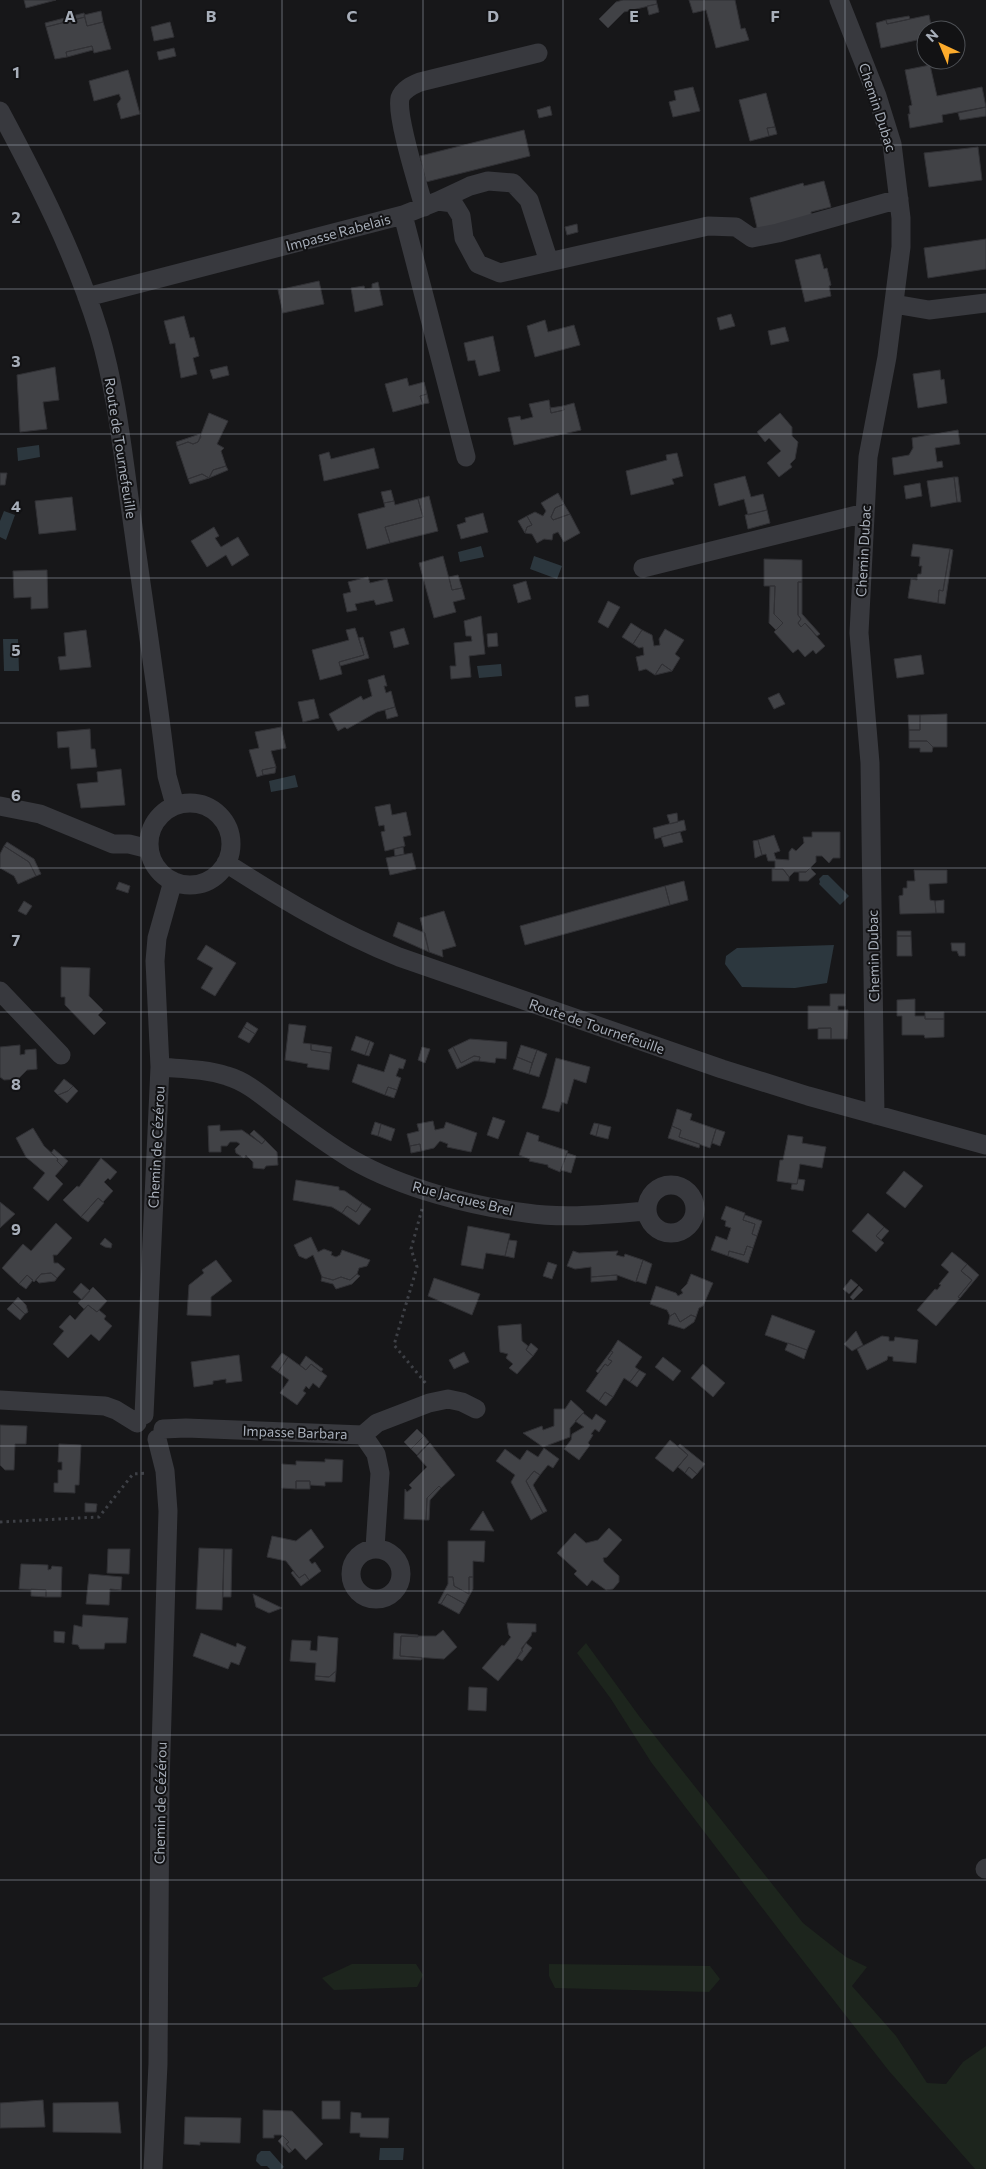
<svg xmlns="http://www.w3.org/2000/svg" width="986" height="2169" viewBox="0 0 986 2169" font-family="Commissioner,sans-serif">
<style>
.green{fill:#1d251d}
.water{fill:#2c373e}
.building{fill:#414246;stroke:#313135}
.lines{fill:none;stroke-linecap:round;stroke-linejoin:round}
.path{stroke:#3e4046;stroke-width:3;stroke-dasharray:2.5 4;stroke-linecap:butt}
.minor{stroke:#38393e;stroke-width:19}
.grid{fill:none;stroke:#a8afba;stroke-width:1;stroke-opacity:0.55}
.labels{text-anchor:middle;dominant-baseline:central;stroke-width:4;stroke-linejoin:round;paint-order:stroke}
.street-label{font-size:14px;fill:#a8afba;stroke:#121214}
.grid-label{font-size:16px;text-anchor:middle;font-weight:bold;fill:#a8afba;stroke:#121214;stroke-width:4;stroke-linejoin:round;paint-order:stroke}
</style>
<rect width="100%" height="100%" fill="#171719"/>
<!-- green -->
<path class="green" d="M586,1643L639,1716L803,1923L846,1957L867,1967L852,1986L896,2036L927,2083L946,2084L963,2062L986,2046V2169H975L889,2071L786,1939L651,1762L611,1699L577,1653Z
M352,1964H416L423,1975L417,1987L334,1990L322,1978Z
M549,1964L710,1966L720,1979L709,1992L555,1988L549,1976Z"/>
<!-- water -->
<path class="water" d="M39,445L40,457L18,461L17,448Z
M4,511L15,515L6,540L0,537V521Z
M481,546L484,557L460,562L458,552Z
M534,556L562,566L557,579L530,569Z
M3,639H18L19,671H4Z
M501,664L502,676L479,678L477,666Z
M295,775L298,787L271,792L269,781Z
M823,875H828L849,896L840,905L819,884L820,882L819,879Z
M834,945L827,983L795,988L742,987L725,964L726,956L737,948Z
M380,2148H404L403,2160H379Z
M261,2151H270L284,2167L281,2169H270L267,2166H261L256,2161L257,2155Z"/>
<!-- building -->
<path class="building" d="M24,0H56L26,8Z
M623,0H656L657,4L624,12L608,28L599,19L616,2Z
M689,0H735L741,29L745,28L749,40L716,48L706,10L693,13Z
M657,4L659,12L649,15L647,6Z
M101,11L103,22L87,26L84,15Z
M84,13L85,17L46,27L45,23Z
M929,15L932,30H926V38L881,48L876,23L886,20L887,24Z
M909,16L910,19L887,24L886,20Z
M85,17L87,26L103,22L111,49L94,53L92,46L66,52L67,57L55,59L46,27Z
M170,22L174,37L154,41L151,27Z
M92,46L93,50L67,57L66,52Z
M174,48L176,56L159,60L157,52Z
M930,65L937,96L982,87L986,107L942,115L943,122L910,128L908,114H910L909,106L912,105L905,70Z
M128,70L140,114L121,119L117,104L121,99L119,94L94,101L89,81Z
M693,87L700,111L673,117L669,102L676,100L674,91Z
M766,93L775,127L767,128L769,136L750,141L739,100Z
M550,106L552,115L539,118L537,110Z
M986,107V116L960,120L958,113Z
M775,127L777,134L769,136L767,128Z
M524,130L530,156L426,182L420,156Z
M978,147L982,180L929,187L924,153Z
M824,181L831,207L811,212L812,218L758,232L750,198L803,183L804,186Z
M577,224L578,232L567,235L565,227Z
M986,239V269L928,278L924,248Z
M820,254L824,269L827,268L831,285L829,286L831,296L805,302L795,260Z
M319,281L324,304L283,313L278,290Z
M378,282L383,305L355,312L351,288L364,286L365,289L372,288V284Z
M731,314L735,326L720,330L717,318Z
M184,316L190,338L194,337L199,356L193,358L197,374L181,378L175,343L170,344L164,321Z
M545,320L548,332L574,325L580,345L535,357L527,326Z
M785,327L789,341L771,345L768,331Z
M493,336L500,371L479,376L475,360L468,361L464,343Z
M227,366L229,375L213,379L210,370Z
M55,367L59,400L43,402L47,429L20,432L17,375Z
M940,370L941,380L944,379L947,403L918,408L913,374Z
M407,378L409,386L424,382L427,394L420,396L423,404L393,412L385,384Z
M427,394L429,403L423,404L420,396Z
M549,400L551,413L564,410L563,406L574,403L581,430L514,445L508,418L520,416L521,420L533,417L529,404Z
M563,406L564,410L551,413L550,408Z
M209,413L228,421L217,444L224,448L221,451L226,466L213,470L209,478L202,474L188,479L177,446L188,442L193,444L198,442Z
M780,413L792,427V436L798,442L795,459L790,464L792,467L779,477L767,463L781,451L769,438L765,442L757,432Z
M958,430L960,444L935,448L937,462L942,461L943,467L894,475L892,458L909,455L913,448L912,438Z
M200,434L201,437L198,442L193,444L188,442L177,446L176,442Z
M374,448L379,468L324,481L319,455L329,452L331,459Z
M677,453L683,476L672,479L674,484L631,495L626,471L667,460L666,455Z
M226,466L228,470L209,478L213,470Z
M0,473H7L5,485H0Z
M202,474L209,478L190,484L188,479Z
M745,476L751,497L763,494L767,510L748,515L744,499L719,506L714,484Z
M954,477L957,502L931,507L927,481Z
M954,477H958L961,502H957Z
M920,483L922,496L906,499L904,486Z
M391,490L394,501L384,503L381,492Z
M558,493L564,504L555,508L551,517L553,520L570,514L580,533L564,542L558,532L553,534L552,540L544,539L537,543L532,534L525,533L527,527L532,525L527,516L535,512L543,516L546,511L541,503Z
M429,496L438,531L390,543L385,527L423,517L418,499Z
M72,497L76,530L39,534L35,501Z
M418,499L423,517L385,527L390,543L367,549L358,514L385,507L384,503L394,501L395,505Z
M564,504L570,514L553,520L551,517L555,508Z
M767,510L770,523L748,529L745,515Z
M483,513L488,532L461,539L457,525L466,522L465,518Z
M527,516L532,525L527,527L525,533L518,521Z
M214,527L219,536L215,538L221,547L238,537L249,555L232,566L226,555L207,567L191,541Z
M913,544L950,549L943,591L939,590L938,603L908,598L911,579L917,580L918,574H921L922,566H919L920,557L911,556Z
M950,549L953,550L945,604L938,603L939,590L943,591Z
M443,556L452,590L462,588L465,599L453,602L456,612L434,618L419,563Z
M764,559L802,560V582H798V615L801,619L798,623L801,627L805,623L825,646L816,654L813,650L805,657L798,649L793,653L774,632L783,623L774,614L775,586H764Z
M47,570L48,608L31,609V597L14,598L13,571Z
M458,575L462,588L452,590L449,577Z
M368,577L370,583L387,579L393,601L376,605L374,600L369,601L355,604L357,610L347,612L343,594L351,592L348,582Z
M526,581L531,599L518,603L513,585Z
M798,582H802V614L820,634L817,636L805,623L801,627L798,623L801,619L798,615Z
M770,586H775L774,614L783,623L776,630L769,623Z
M608,601L620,607L608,628L598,622Z
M481,616L485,654L469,656L471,677L451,679L450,666H456L454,643L472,641L471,636H466L464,621Z
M631,623L642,630L633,644L622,637Z
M355,628L364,655L339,662L342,674L320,680L312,650L349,640L346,630Z
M404,628L409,644L394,648L390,632Z
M665,629L684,640L675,654L680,658L672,671L662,664L655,675L646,669L639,671L636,657L644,655L643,647L639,648L633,644L642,630L652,635L654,646L660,645L659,639Z
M86,630L91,667L60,670L58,657L66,656L64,633Z
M497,633L498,646L488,647L487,634Z
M363,637L369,658L340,666L339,662L364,655L359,638Z
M921,655L924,674L897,678L894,659Z
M662,664L672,671L655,675Z
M384,675L387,686H384L386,693L391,691L395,707L377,712L347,729L345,727L338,731L329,714L361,696L363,700L372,696L368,680Z
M779,693L785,704L774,709L768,698Z
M588,695L589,706L576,707L575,697Z
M314,699L319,718L303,722L298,702Z
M395,707L398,716L387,719L385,710Z
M947,714V747H933L927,741H909V730H920V715Z
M908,715H920V730H909Z
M281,727L286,748L271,751L276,767L262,770L263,775L257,777L249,750L259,748L255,732Z
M90,729L91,749H95L97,767L71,769L69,747L58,748L57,732Z
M909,741H927L933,747L932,752H920V748H909Z
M276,767L275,773L263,775L262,770Z
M121,769L125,805L81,808L77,784L98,782L97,772Z
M390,804L392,815L406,812L411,835L403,837L405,846L385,851L381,832L385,831L384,825L379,826L375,807Z
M677,813L678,822L670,824L667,815Z
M684,820L686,830L655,839L653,828Z
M680,832L683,842L664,847L661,837Z
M812,832H840V858H833L829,863L822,856H816V862L806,872H794L789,877L783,869H775V861H768L766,854L762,855L758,840L774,835L780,851L774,853L776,859L789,860V852L792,848L796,851L804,843L803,837H812Z
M758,840L762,855L755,858L753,841Z
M7,842L34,859L41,874L36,876L29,862L4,846Z
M4,846L29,862L36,876L18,884L14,876L0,868V854Z
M403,847L404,854L395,856L394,849Z
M412,853L416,869L390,875L386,858Z
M810,868L816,874L808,881H799V872H806Z
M772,869H783L789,877V881H772Z
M914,870H947V883L929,884L930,900L935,901L936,913L900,914L899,896L903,895V888H907V881H915Z
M684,881L688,900L670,905L665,886Z
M119,882L130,886L128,893L116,889Z
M665,886L670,905L525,945L520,926Z
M944,900V913H936L935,901Z
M24,901L32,906L26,915L18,911Z
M444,911L456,946L442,950L443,957L429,952L420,918Z
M398,922L425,933L429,952L393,936Z
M897,931H911V936H897Z
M897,936H911L912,956H897Z
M951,943H965V956H959L957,951H952Z
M206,945L236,963L215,996L201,988L213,968L197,959Z
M61,967L90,968L89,996L103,1010L98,1015L106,1023L94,1035L65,1005V997H61Z
M830,994H845V1006H838V1010H848L847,1039H831V1028L808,1029V1006H830Z
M915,999V1016H925V1019H944V1037L925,1038L924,1035H902V1016H897V1000Z
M925,1012H944V1019H925Z
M247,1022L258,1029L255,1034L244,1027Z
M289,1024L306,1026L303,1043L311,1044V1050L331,1053L329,1070L307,1067L308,1064L285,1060Z
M244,1027L255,1034L249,1043L238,1037Z
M818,1028H831V1039H818Z
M356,1036L370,1041L365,1055L351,1050Z
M470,1039L507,1042L506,1059L496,1058L495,1063L479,1061L480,1057L474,1056L461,1063L453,1047Z
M370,1041L374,1043L369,1056L365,1055Z
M311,1044L332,1047L331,1053L311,1050Z
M20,1045V1055L25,1054V1050L36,1049L37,1069L27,1070L18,1079L4,1080L0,1077V1047Z
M521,1045L537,1050L532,1063L517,1057Z
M422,1047L430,1049L425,1063L418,1060Z
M453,1047L461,1063L474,1056L480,1057L479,1061H474L457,1069L448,1050Z
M537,1050L547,1054L539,1077L529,1074Z
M390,1054L406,1060L403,1069L399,1068L396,1076L401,1078L397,1090L388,1087L385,1095L352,1082L358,1064L384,1072Z
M517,1057L532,1063L529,1074L513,1069Z
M556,1058L590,1067L586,1083L574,1079L567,1104L562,1102L559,1112L542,1108L546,1097Z
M64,1079L73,1086L68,1091L58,1095L54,1091Z
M73,1086L78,1091L67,1103L58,1095L68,1091Z
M388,1087L397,1090L394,1098L385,1095Z
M677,1109L692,1114L690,1120L716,1129L710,1148L679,1137L681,1130L672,1126Z
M493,1117L505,1121L498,1139L487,1135Z
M433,1121L435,1130L444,1128L446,1122L477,1133L471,1152L447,1147L448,1144L440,1141L434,1148L421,1151L420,1144L410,1146L407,1134L419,1131L417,1124Z
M375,1122L381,1124L378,1136L371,1134Z
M594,1123L599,1124L596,1136L590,1134Z
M381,1124L395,1129L391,1141L378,1136Z
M599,1124L611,1127L608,1139L596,1136Z
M220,1125V1131L242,1130L262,1144L265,1140L277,1152L278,1165L266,1166L264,1169L253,1168V1162L246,1155L244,1158L236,1153L235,1149L240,1144L237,1142H230L227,1146H221V1152H209L208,1126Z
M672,1126L681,1130L679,1137L700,1144L699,1148L668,1138Z
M33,1128L44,1146L58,1159L57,1161L63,1167L55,1176L63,1184L48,1201L33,1188L45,1173L26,1157L16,1138Z
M716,1129L725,1132L720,1146L712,1143Z
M254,1130L265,1140L262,1144L250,1134Z
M527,1132L539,1136L538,1141L568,1151L560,1172L548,1167V1165L529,1161L530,1159L519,1155Z
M788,1135L803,1137L802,1143L826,1147L822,1168L800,1164L797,1184L777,1181L780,1160H783Z
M420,1144L421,1151L411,1153L410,1146Z
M54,1149L68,1161L63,1167L57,1161L58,1159L51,1153Z
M567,1153L576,1156L571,1173L561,1170Z
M101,1158L117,1172L110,1180L108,1178L104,1182L113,1191L103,1202L98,1198L81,1217L63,1200L77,1186L79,1187Z
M904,1171L923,1186L905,1208L886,1193Z
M798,1179L805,1180L803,1191L791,1189L792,1184H797Z
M296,1180L339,1187V1190L345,1191L362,1203L356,1212L347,1206L342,1213L332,1207L293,1200Z
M98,1198L104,1203L88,1222L81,1217Z
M0,1202L15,1214L0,1228Z
M362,1203L371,1209L359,1225L342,1213L347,1206L356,1212Z
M726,1206L745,1213L743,1220L755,1224L752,1234L757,1236L753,1248L747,1246L744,1255L729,1251L728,1256L711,1250L716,1236L727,1240L731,1228L725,1226L726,1221L721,1219Z
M868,1213L884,1227L876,1236L884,1243L876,1252L852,1231Z
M745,1215L762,1221L757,1236L752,1234L755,1224L743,1220Z
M56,1223L72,1238L57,1255H53L54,1263H58L65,1269L57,1278L51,1273L41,1274L34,1282L27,1275L19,1284L2,1268L23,1244L31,1251Z
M468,1226L510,1234L505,1256L486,1253L483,1269L461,1265Z
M884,1227L889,1231L881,1240L876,1236Z
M311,1237L318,1252L324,1249L332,1252L331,1255L336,1257L340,1255L342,1250L370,1260L367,1266L359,1268L357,1274L350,1280L341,1277L333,1280L322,1277L313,1255L306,1259L299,1256L294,1245Z
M105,1238L112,1244L111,1248L105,1247L100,1244Z
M509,1240L517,1241L514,1258L505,1256Z
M747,1246L753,1248L748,1263L728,1256L729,1251L744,1255Z
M573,1251L579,1253L618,1251L616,1255L624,1257L625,1254L643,1260L636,1282L617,1275L591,1277V1267L575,1269L567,1266Z
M952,1252L967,1264L961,1271L972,1280L958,1297L960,1298L936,1326L917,1310L935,1289L937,1290L941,1285L939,1284L949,1272L941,1265Z
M216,1260L232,1281L211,1297V1316L187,1315L189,1285L204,1273L202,1270Z
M643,1260L652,1264L646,1284L636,1281Z
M548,1262L557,1265L552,1279L543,1276Z
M967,1264L979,1275L960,1298L958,1297L972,1280L961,1271Z
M51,1273L57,1278L55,1281L39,1283L36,1280L41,1274Z
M357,1274L360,1276L352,1284L336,1289L333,1284L321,1281L322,1277L333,1280L341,1277L350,1280Z
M691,1274L713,1283L703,1306L699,1308L696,1317L691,1315L680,1322L675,1313L670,1316L667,1310L650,1304L656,1286L676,1293L678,1296L683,1293L681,1290L687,1284Z
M27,1275L33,1280L26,1289L19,1284Z
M617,1275V1280L591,1282V1277Z
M434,1278L480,1294L472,1315L428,1296Z
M851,1279L858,1285L849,1294L843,1289Z
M81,1283L90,1291L82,1300L73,1292Z
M859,1286L863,1290L853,1300L850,1297Z
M93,1287L107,1301L97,1312L88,1305L84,1309L78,1303Z
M18,1297L26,1305L28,1312L25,1314L13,1303Z
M13,1303L25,1314L20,1320L7,1309Z
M88,1305L97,1312L99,1310L106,1316L104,1319L112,1326L99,1341L91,1334L68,1358L53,1344L64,1331L59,1327L70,1315L75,1320Z
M675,1313L680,1322L691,1315L696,1317L694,1322L684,1329L668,1324L670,1316Z
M772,1315L815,1331L807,1350L765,1335Z
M521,1324L522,1341L528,1346L526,1350L533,1356L517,1374L509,1368L513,1364L506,1358L508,1354L500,1352L498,1326Z
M856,1331L863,1345L852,1351L844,1344Z
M882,1336L889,1337V1341H894L895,1337L918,1340L916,1363L893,1361V1357L888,1356L887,1360L867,1370L857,1349Z
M618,1340L642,1357L635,1367L639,1370L630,1382L624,1378L613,1397L605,1392L599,1401L586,1391L605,1364L608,1366L612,1361L608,1359L613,1352L611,1351Z
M531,1343L538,1349L533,1356L526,1350Z
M788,1343L807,1350L804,1359L785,1350Z
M611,1351L613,1352L608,1359L612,1361L608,1366L605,1364L598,1373L596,1371Z
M464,1352L469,1362L454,1369L449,1360Z
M282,1353L288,1357L278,1372L271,1367Z
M239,1355L242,1381L226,1383V1379L213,1381V1384L194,1387L191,1362Z
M306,1356L323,1369L321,1372L311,1364L306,1370L300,1365Z
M288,1357L306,1370L311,1364L327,1376L319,1388L313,1383L309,1389L306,1386L303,1391L306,1393L297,1405L280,1393L289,1380L278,1372Z
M663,1357L681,1371L673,1381L655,1367Z
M703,1364L725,1383L713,1397L691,1378Z
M639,1370L646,1374L637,1387L630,1382Z
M605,1392L613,1397L606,1406L599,1401Z
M571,1400L584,1412L570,1428V1437L543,1447L523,1433L542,1426L543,1430L554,1426V1409H565Z
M583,1413L592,1420L596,1414L606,1421L599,1432L595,1429L591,1434L593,1435L588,1443L590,1445L579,1460L564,1449L571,1440L572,1434L584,1427L575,1421Z
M0,1425L27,1426L26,1444H15L14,1470H5L0,1465Z
M417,1429L424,1436L411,1449L404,1442Z
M424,1436L429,1442L417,1455L411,1449Z
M670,1440L688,1455L673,1472L655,1458Z
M430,1443L455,1475L441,1488L439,1486L427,1498L426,1520L404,1519L405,1489L407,1492L412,1488L409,1485L427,1467L417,1456Z
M59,1444L81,1445L79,1485H75V1493L54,1492V1483H58V1470H62V1462H58Z
M680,1444L705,1464L697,1474L689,1467L685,1473L678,1467L688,1455L678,1446Z
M544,1448L559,1459L553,1468L548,1465L540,1475L534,1471L526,1481L543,1513L531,1520L511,1482L515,1475L496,1461L505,1449L520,1460L527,1450L538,1457Z
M325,1459L343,1460L342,1482H325V1486L310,1485V1481H296V1489L282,1488V1464L296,1465V1461L325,1462Z
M689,1467L697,1474L692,1479L685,1473Z
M534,1471L540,1475L533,1485L547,1511L543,1513L526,1481Z
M296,1481H310V1489H296Z
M439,1486L441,1488L430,1500L429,1520H426L427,1498Z
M85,1503L97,1504L96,1512H85Z
M483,1511L494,1531L470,1530Z
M609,1528L622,1540L607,1557L603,1558L604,1562L619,1576V1582L613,1589L606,1590L592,1580L587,1586L574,1574L577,1571L557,1553L575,1533L586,1543L598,1540Z
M311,1529L324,1547L309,1560L312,1564L315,1562L321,1571L309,1580L305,1574L299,1578L286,1561L267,1557L272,1536L296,1541Z
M448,1541H485L484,1562L473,1561V1577H469V1594L454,1586L453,1577H448Z
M199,1548L224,1549L222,1610L196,1609Z
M108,1549H130L129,1574L107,1573Z
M224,1549H232L231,1597H223Z
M21,1564L48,1565V1570L51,1569L52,1566L62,1567L61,1597H46V1590L19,1589Z
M293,1571L299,1578L305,1574L309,1580L301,1586L291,1573Z
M89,1574L122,1577L121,1590L110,1589L109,1605L86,1604Z
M448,1577H453L454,1586L469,1594V1577H473V1589L465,1604L447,1594L441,1604L438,1603L448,1584Z
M31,1589L46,1590V1597L31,1596Z
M253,1594L282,1608L269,1613L256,1607Z
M447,1594L465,1604L459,1614L441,1604Z
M83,1615L128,1618L126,1643H105L104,1649H80L78,1645L72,1644L74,1625L82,1627Z
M507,1623L536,1624V1632H532L531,1636L521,1649L523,1651L498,1681L482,1668L502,1645L504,1646L511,1637L509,1635Z
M443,1630L457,1647L444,1659L400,1656L401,1636H436Z
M54,1631L65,1632L64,1643L54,1642Z
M201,1633L236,1647L237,1643L246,1647L239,1665L231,1662L228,1669L193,1656Z
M394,1633L418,1635V1637L401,1636L400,1656L422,1658L421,1660L393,1659Z
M318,1636L338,1638L336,1671L329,1677L315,1676L316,1663L290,1661L292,1640L311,1641L310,1650L317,1651Z
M526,1643L532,1648L522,1661L517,1658Z
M336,1671L335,1682L315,1680V1676L329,1677Z
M469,1687L487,1688L486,1711L468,1710Z
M43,2100L45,2127L0,2128V2103Z
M322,2101H340V2119H322Z
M118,2102L121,2133L53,2132V2103Z
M263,2110L292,2111L323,2144L306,2160L295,2148L292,2151L286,2144L289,2142L282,2135H274V2138H263Z
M351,2112L361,2113V2118H389L388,2138L360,2137V2133H350Z
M185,2117L241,2118L240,2143L200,2142V2145L184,2144Z
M283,2136L289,2142L286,2144L292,2151L289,2153L278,2141Z"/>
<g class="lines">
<!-- path -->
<path class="path" d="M422,1209L411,1249L417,1267L394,1345L428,1386
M0,1522L99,1517L133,1474L148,1473"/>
<!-- minor -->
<path class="minor" d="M839,0L877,96L892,144L901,218V247L887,357L868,457L859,633L870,763L875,1115
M0,111C38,182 75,254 99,332C118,396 124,466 134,533C145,614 158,695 167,776L175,805
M438,201L470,186L488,181L513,183L529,200L549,262
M424,207C418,185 396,117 400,98C403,89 413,85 420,82L538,53
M403,215L438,201L453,203L461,216L464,238L478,264L500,273L708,226L736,227L752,238L778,233L899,199
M87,297L403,215L466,457
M894,304L929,310L986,303
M643,568L865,513
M149 844a41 41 0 1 1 82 0a41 41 0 1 1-82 0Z
M0,806L40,814L113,844H129L149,849
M226,863C282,899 337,932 399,957L722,1069L808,1096L986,1145
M0,991L61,1055
M160,1067C183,1069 205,1069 227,1076C248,1082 265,1098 281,1110C305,1128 328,1145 353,1160C402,1188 471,1206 526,1213C566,1219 607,1214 647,1211
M647 1209a24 24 0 1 1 48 0a24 24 0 1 1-48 0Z
M0,1400L105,1406L116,1410L137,1423
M144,1415L160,1067L155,961L157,938L173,881
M163,1429L186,1428L363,1435L377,1423L429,1403L448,1399L462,1402L476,1409
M363,1435L376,1454L380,1473L375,1548
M351 1574a25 25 0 1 1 50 0a25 25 0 1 1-50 0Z
M985,1869L986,1868
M153,2169L158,2064L160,1784L168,1511L165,1471L157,1439"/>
</g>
<!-- grid -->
<path class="grid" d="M141,0V2169M282,0V2169M423,0V2169M563,0V2169M704,0V2169M845,0V2169M0,145H986M0,289H986M0,434H986M0,578H986M0,723H986M0,868H986M0,1012H986M0,1157H986M0,1301H986M0,1446H986M0,1591H986M0,1735H986M0,1880H986M0,2024H986"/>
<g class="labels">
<!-- street labels -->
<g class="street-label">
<text transform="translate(878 107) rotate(72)">Chemin Dubac</text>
<text transform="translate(338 232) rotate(-15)">Impasse Rabelais</text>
<text transform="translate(121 448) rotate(81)">Route de Tournefeuille</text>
<text transform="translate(863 551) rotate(-87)">Chemin Dubac</text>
<text transform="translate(873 956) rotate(-91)">Chemin Dubac</text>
<text transform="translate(597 1026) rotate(19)">Route de Tournefeuille</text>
<text transform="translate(156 1147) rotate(-87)">Chemin de Cézérou</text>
<text transform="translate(463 1198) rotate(14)">Rue Jacques Brel</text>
<text transform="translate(295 1432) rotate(2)">Impasse Barbara</text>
<text transform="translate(160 1803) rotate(-89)">Chemin de Cézérou</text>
</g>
</g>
<g class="grid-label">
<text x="70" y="22">A</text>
<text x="211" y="22">B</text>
<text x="352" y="22">C</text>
<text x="493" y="22">D</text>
<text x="634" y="22">E</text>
<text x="775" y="22">F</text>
<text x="16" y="78">1</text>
<text x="16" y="223">2</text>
<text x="16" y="367">3</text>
<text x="16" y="512">4</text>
<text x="16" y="656">5</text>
<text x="16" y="801">6</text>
<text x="16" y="946">7</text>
<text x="16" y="1090">8</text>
<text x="16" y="1235">9</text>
</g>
<!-- north arrow -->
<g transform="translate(941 45) rotate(316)"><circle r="24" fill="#121214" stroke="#4e5156"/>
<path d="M0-4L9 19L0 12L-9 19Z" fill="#fcab2c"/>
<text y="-8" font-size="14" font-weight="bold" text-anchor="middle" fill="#a8afba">N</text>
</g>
</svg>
